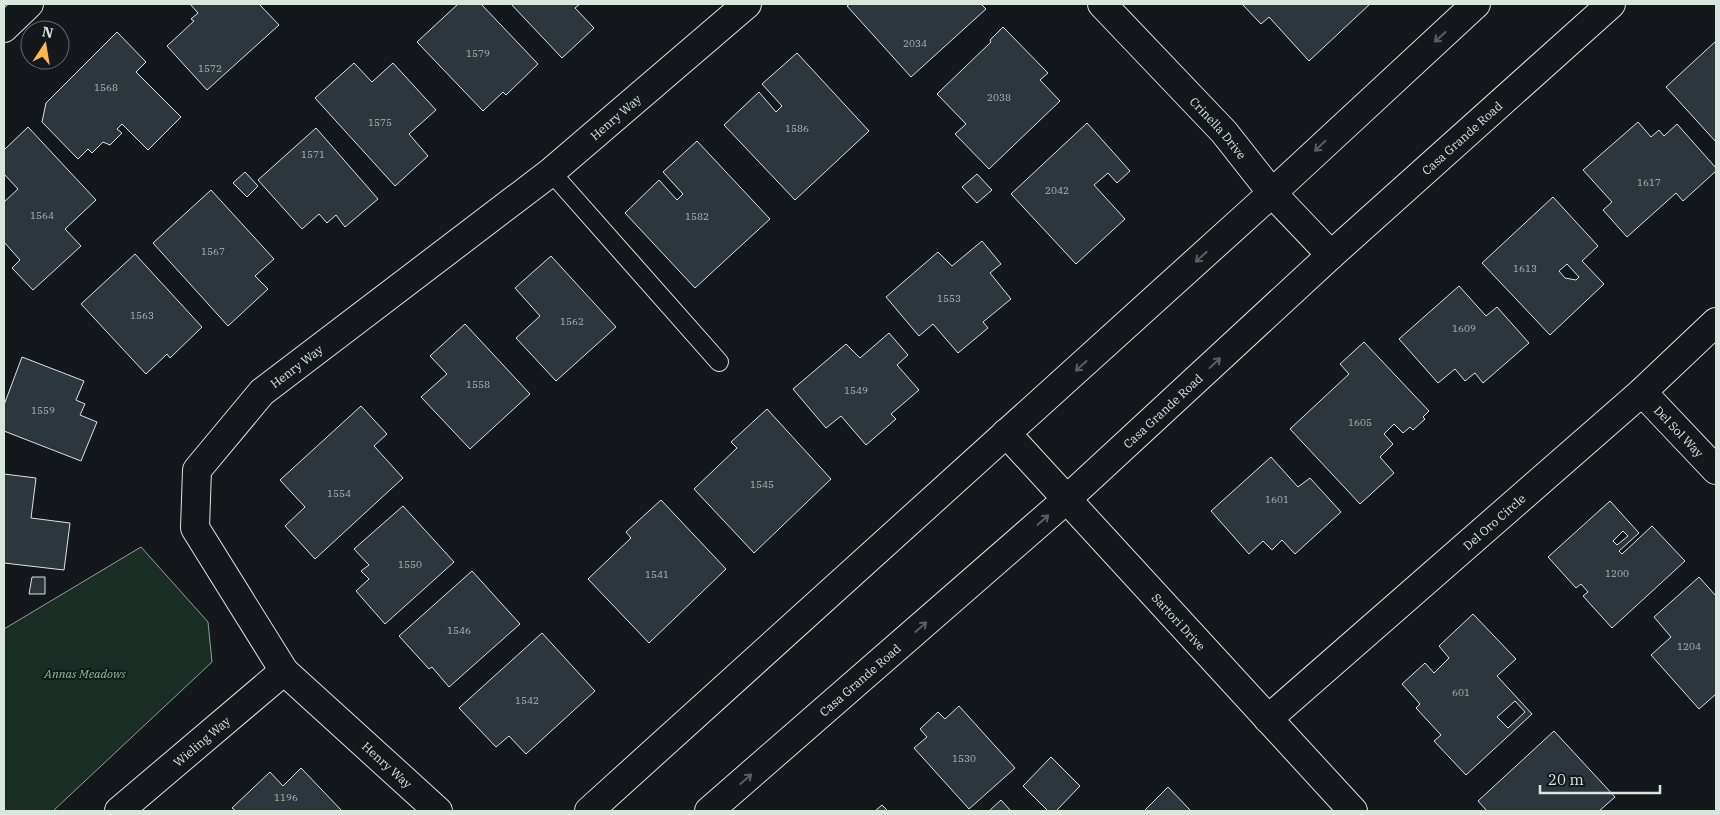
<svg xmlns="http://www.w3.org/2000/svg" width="1720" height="815" viewBox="0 0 1720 815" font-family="'IBM Plex Serif',serif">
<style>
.green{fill:#1a2d24;stroke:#939e99}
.building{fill:#2c363c;stroke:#d8e6dc;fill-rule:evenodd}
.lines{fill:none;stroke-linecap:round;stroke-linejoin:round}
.lane-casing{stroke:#d8e6dc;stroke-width:20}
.street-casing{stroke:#d8e6dc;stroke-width:30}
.secondary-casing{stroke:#d8e6dc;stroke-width:30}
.lane{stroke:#14181c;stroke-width:18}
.street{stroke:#14181c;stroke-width:28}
.secondary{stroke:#14181c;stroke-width:28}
.oneway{stroke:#59605f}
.labels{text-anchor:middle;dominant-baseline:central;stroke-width:4;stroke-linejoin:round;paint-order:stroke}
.number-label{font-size:10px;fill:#adbab4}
.street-label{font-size:12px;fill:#d8e6dc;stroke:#14181c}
.park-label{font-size:12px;font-style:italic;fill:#8ac095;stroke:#14181c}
</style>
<rect width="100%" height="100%" fill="#14181c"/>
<!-- green -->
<path class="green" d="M141,547L208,622L212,662L53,811H4V629Z"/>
<!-- building -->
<path class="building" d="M190,4H259L279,25L207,90L167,46L194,21L191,19L198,13Z
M458,4H481L538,64L506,95L503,92L483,111L417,42Z
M511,4H580L575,8L594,28L562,58Z
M850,4H981L986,9L911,77L847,6Z
M1242,4H1370L1309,61L1269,17L1261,24Z
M1003,27L1048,73L1040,80L1060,101L989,169L955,134L966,124L937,94L991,42L990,40Z
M117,32L146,62L136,72L181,117L148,150L122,124L117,129L122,133L110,145L103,142L92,153L88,149L78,159L42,122L46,103Z
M1716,41V142L1666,87Z
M797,53L869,131L795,200L724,125L759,92L776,112L782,106L762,84Z
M354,63L372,82L393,63L436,110L409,134L428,156L395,186L315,98Z
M1638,122L1651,137L1659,130L1664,136L1677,124L1716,168V171L1683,201L1676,193L1627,237L1603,210L1612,202L1583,170Z
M1087,123L1130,171L1117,183L1108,173L1094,185L1125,219L1076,264L1011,194Z
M28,127L96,200L65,229L81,246L33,290L12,268L20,260L4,242V202L18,189L4,174V150Z
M316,128L378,199L345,227L336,215L327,223L319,214L302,229L258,180Z
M697,141L770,219L695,288L625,213L659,180L677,200L683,194L663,172Z
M245,172L258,186L247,197L233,183Z
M977,174L992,190L977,203L962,187Z
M211,190L274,259L255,276L268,289L228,326L153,243Z
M1553,197L1598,246L1582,261L1604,284L1550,335L1482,263ZM1567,264L1579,277L1576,280L1565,278L1559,271Z
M982,241L1001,264L990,273L1011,299L983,322L988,328L958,353L933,324L919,336L886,297L938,252L952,266Z
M135,254L202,327L170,358L167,354L146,374L81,304Z
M551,256L616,327L556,381L516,338L540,316L515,288Z
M1459,286L1486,316L1497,307L1529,343L1483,383L1475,373L1465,381L1455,369L1438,383L1399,339Z
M465,324L530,394L470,449L421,397L447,374L430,356Z
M889,333L908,355L897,365L919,390L891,414L896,419L866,445L841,416L826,428L793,389L846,344L860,358Z
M1364,342L1429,411L1423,417L1425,419L1413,430L1410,427L1403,433L1394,424L1384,434L1393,444L1380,457L1394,473L1360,504L1290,429L1349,374L1340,364Z
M22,357L84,381L76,400L85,404L80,415L97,422L81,461L4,431V405Z
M361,406L387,434L374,446L403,478L315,559L285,526L305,507L280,480Z
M767,409L831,479L754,553L694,489L737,448L731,442Z
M1271,457L1298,487L1310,478L1341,512L1295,554L1282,540L1272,550L1263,541L1249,554L1211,511Z
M4,474L36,478L31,518L70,523L64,570L4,563Z
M661,500L726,569L649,643L588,579L631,538L626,532Z
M1610,501L1639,533L1619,551L1622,554L1652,526L1685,561L1612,628L1583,596L1588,592L1581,584L1576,588L1548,557ZM1623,531L1628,536L1617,545L1613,541Z
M403,506L454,562L385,624L356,591L369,579L361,571L369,565L354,549Z
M472,571L520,624L449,687L432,667L429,669L399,636Z
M32,577H45V594H29Z
M1699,577L1716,596V694L1699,709L1651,655L1671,637L1654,617Z
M1473,614L1516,659L1497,676L1532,714L1466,775L1434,741L1441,735L1416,708L1420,704L1402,684L1425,663L1434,673L1449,658L1439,646ZM1515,701L1525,712L1508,728L1497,717Z
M542,633L595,691L526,754L509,736L496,747L459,708Z
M959,706L1015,768L969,809L914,748L927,737L920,729L938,712L945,719Z
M1554,731L1615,797L1599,811H1487L1478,801Z
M1051,757L1080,786L1056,811H1048L1023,786Z
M301,768L342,811H236L232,808L270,772L283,786Z
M1168,787L1191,811H1144Z
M1001,800L1011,811H989Z
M882,805L888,811H875Z"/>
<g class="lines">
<defs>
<path id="lane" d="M551,172L719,362"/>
<g id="street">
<path id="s1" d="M1102,4L1224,132L1272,193L1331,255"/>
<path d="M4,28L29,4"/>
<path id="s2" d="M1642,392L1716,470"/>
<path id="s3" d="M1006,433L1353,811"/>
<path id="s4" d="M1268,719L1642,392L1716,322"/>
<path id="s5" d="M119,811L284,671"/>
<path id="s6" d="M438,811L284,671L195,528L197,470L262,392L551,172L747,4"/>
</g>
<g id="secondary">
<path d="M589,811L1272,193L1476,4"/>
<path id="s7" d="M709,811L1067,499L1331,255L1611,4"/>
</g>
</defs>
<!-- lane casing -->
<use href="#lane" class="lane-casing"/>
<!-- street casing -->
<use href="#street" class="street-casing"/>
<!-- secondary casing -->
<use href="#secondary" class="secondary-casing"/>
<!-- lane -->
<use href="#lane" class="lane"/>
<!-- street -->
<use href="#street" class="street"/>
<!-- secondary -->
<use href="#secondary" class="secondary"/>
</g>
<!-- one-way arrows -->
<defs><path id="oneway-shaft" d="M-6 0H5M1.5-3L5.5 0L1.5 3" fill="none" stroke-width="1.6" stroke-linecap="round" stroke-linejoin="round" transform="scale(1.25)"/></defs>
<g class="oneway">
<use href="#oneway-shaft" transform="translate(1440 37) rotate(138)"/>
<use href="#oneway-shaft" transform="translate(1320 146) rotate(136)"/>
<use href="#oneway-shaft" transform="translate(1201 257) rotate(138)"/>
<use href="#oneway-shaft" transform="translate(1215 363) rotate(-43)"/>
<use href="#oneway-shaft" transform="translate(1081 366) rotate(138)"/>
<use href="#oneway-shaft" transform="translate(1043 520) rotate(-41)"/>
<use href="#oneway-shaft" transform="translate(921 627) rotate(-41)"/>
<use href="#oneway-shaft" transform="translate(746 779) rotate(-41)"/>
</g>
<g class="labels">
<!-- number labels -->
<g class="number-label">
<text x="915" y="43">2034</text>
<text x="478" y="53">1579</text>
<text x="210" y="68">1572</text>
<text x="106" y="87">1568</text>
<text x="999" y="97">2038</text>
<text x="380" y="122">1575</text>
<text x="797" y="128">1586</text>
<text x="313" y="154">1571</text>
<text x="1649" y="182">1617</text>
<text x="1057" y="190">2042</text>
<text x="42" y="215">1564</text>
<text x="697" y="216">1582</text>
<text x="213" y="251">1567</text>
<text x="1525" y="268">1613</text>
<text x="949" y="298">1553</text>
<text x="142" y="315">1563</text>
<text x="572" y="321">1562</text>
<text x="1464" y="328">1609</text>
<text x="478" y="384">1558</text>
<text x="856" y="390">1549</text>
<text x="43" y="410">1559</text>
<text x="1360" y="422">1605</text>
<text x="762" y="484">1545</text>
<text x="339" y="493">1554</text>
<text x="1277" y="499">1601</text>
<text x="410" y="564">1550</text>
<text x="1617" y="573">1200</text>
<text x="657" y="574">1541</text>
<text x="459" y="630">1546</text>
<text x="1689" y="646">1204</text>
<text x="1461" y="692">601</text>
<text x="527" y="700">1542</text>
<text x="964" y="758">1530</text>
<text x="286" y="797">1196</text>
</g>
<!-- street labels -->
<g class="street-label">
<text stroke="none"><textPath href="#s6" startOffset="984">Henry Way</textPath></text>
<text stroke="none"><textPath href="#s1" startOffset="170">Crinella Drive</textPath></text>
<text stroke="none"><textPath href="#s7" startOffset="1010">Casa Grande Road</textPath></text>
<text stroke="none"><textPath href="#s6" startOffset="579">Henry Way</textPath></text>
<text stroke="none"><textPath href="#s7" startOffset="605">Casa Grande Road</textPath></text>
<text stroke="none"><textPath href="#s2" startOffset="54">Del Sol Way</textPath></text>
<text stroke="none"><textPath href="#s4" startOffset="300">Del Oro Circle</textPath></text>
<text stroke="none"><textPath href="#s3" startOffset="256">Sartori Drive</textPath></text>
<text stroke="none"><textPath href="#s7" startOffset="200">Casa Grande Road</textPath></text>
<text stroke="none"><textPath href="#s5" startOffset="108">Wieling Way</textPath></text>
<text transform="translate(387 765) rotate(42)">Henry Way</text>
</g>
<!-- park labels -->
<g class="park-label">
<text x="85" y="673">Annas Meadows</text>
</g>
</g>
<!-- border -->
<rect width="1720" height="815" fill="none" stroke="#d8e6dc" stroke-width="10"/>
<!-- north arrow -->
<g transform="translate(45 45) rotate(12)"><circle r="24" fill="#14181c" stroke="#626a69"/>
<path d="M0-4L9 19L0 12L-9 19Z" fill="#ffb74d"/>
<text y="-8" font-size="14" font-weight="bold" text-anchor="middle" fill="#d8e6dc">N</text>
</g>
<!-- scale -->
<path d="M1540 785v8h120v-8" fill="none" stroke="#d8e6dc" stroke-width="2.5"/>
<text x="1548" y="785" font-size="15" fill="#d8e6dc" stroke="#14181c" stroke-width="4" paint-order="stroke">20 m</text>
</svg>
